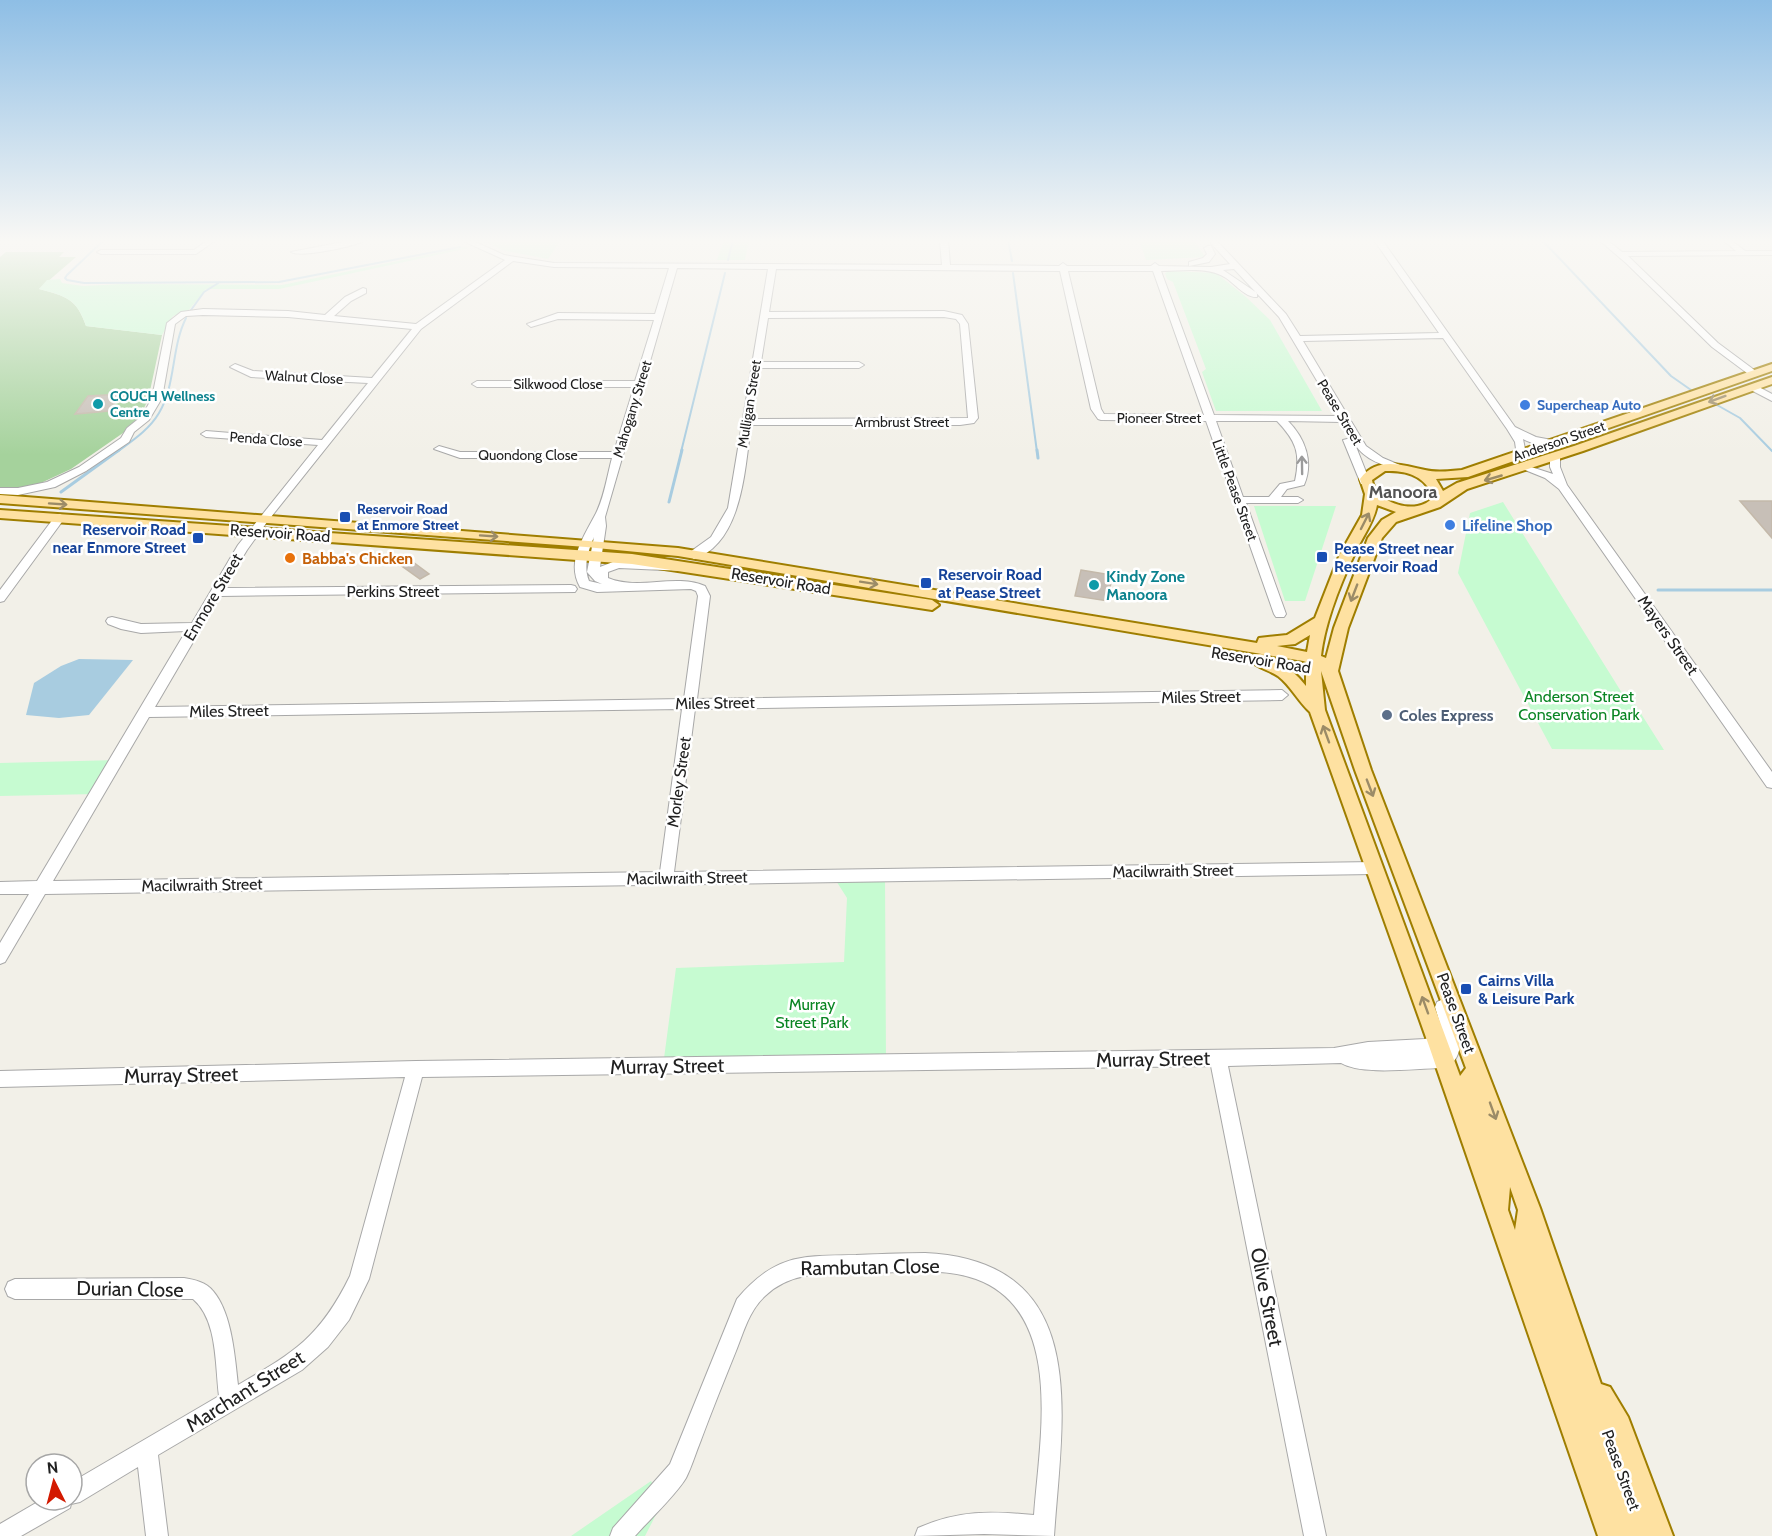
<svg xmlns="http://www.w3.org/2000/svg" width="1772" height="1536" viewBox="0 0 1772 1536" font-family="Cabin,sans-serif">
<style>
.forest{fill:#a5d29c}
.park{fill:#c6fbd1}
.water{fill:#a8cce0}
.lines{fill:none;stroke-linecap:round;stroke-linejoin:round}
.stream-far1{stroke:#a8cce0;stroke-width:2}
.stream{stroke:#a8cce0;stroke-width:3}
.building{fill:#c7bfb7;stroke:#c4b9aa;stroke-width:1.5}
.minor-casing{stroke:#a8a8a8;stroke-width:2}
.major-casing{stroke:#9f7e00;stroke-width:4}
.minor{fill:#fff;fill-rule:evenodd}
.major{fill:#fee1a1;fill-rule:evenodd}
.oneway{stroke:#9b8b67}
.oneway2{stroke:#9b9b9b}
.culture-dot{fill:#0f9aa8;stroke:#fff;stroke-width:2}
.shop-dot{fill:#3f7fe0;stroke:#fff;stroke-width:2}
.transit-dot{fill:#1a4fb4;stroke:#fff;stroke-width:2}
.food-dot{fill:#e8710a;stroke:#fff;stroke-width:2}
.service-dot{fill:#5c6f8a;stroke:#fff;stroke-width:2}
.labels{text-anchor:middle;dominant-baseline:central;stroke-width:5;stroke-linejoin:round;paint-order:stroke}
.far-street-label{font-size:14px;fill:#212121;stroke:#fff}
.far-culture-label{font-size:14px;font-weight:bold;fill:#0d838f;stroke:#fff;text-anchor:start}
.far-shop-label{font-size:14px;font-weight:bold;fill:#366cbe;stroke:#fff;text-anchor:start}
.far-transit-label{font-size:14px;font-weight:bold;fill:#164399;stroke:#fff;text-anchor:start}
.shop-label{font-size:16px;font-weight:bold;fill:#366cbe;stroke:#fff;text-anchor:start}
.transit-label{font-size:16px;font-weight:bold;fill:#164399;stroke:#fff;text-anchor:start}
.street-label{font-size:16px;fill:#212121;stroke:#fff}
.food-label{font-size:16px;font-weight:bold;fill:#c56008;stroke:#fff;text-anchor:start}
.culture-label{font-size:16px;font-weight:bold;fill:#0d838f;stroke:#fff;text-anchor:start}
.park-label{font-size:16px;fill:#0a8523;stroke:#fff}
.service-label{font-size:16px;font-weight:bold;fill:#4e5e75;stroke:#fff;text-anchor:start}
.far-district-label{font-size:18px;font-weight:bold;fill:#545454;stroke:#fff}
.near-street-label{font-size:20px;fill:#212121;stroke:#fff}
</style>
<rect width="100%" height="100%" fill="#f2f0e8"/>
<!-- forest -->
<path class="forest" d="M6,252H64L59,257H76L39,289C66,296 77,299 86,326L162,335L148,400L136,424L71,469L28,489L0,487V257Z"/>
<!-- park -->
<path class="park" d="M482,240H723H561L548,259L502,250Z
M724,240H749L745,260H717Z
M1139,240H1194L1205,257L1146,260Z
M465,247L469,248L279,289H206L188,311L173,316L162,335L86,326C77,298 65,296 39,289L47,280L60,279L62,283L83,286L123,284L282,285Z
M1170,271L1216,273L1246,297L1270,320L1322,411H1216L1202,372L1206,369L1173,282L1167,279L1165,273Z
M1503,502L1627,701H1633L1664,750L1552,749L1458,573L1470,513Z
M1254,506H1336L1305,601H1285Z
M118,760L97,794L0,796V763Z
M885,875L886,1062L663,1066L676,968L844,962L847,898L833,876Z
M651,1481L663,1501L645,1536H571Z"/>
<!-- water -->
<path class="water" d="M79,659L133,660L89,715L59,718L26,715L34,683L61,666Z"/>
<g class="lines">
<!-- stream-far1 -->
<path class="stream-far1" d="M104,240L67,275L65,278L67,280L84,283L279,282L460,247
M1008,240L1012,261
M1542,240L1671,376L1691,390
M485,242L496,240
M728,260L733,240
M1013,273L1037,452
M191,310L204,292L220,282
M1717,405L1740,418L1772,451
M117,452C132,441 149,430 159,413C176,385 171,348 186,318
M681,452L725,273"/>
<!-- stream -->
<path class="stream" d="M1037,450L1038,458
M61,492L119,450
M669,502L682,450
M1658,590H1772"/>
</g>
<!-- building -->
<path class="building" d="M122,394L109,411L75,414L88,396Z
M1740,501H1772V538Z
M409,559L429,574L420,579L399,564Z
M1081,570L1112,575L1108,601L1075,596Z"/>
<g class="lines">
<defs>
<path id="minor" d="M208,240H216L196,254H101L97,252L101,250H194Z
M353,240H366C355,246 301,258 291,252Z
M461,240H471L504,255L554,263L942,265L940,240H948L950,265L1059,266L1063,263L1067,266H1151L1155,263L1159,266L1211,267L1230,264L1208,240H1216L1286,314L1300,336L1439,333L1374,240H1382L1515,427L1536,437L1557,441L1558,443C1549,449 1532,444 1523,439L1526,454L1521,457L1517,456L1515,442L1507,429L1443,338L1303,341L1366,446L1383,458L1407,468L1402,471C1385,466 1364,460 1355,444L1370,482L1369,484H1361L1343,440L1351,438L1341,422L1288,421C1305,438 1314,462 1304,485L1287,489L1281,497H1298L1303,500L1298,503H1246L1286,614L1284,617H1276L1274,614L1206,421L1101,420L1098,419L1091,409L1060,271L776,269L769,312L944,311L962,315L968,324L978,418L974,423L960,425H751C745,466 743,543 694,559L688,555L690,552L711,537L728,508L768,269L677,268L605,517L606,526L600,567L618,560L681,564L685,565V571L619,568L608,572V578C639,591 675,573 705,586L710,596L697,699L1282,690L1288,695L1282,700L695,709L674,872L1375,862L1380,864L1382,868L1380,872L1375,874L45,894L5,962L0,964V943L29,894H0V882L37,881L186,631L141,633L121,629L108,624L106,621L108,618L112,617L141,624L192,623L238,545L318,445L206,437L201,434L206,431L322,440L368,383L251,377L230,367L235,364L253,371L372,378L412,329L288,317L203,315L186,316L175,324L162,398L149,420L134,432L129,442L86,471L55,487L18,495L0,494V488H18L47,482L79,467L121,438L127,428L142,416L152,398L167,323L181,312L203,309L288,311L325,315L345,297L363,288L366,289V293L351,301L334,316L416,324L505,260ZM513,261L554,267L669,268L655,314L558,313L527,324L531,327L558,319L654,320L635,381H477L472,384L477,387H634L614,452H460L439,446L434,449L460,458H612C607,476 604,500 594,517C583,538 566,562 580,587L597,592L691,589L696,591L698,596L684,699L155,707L220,596L575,592L577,589L575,586L571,585L224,588L247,550L267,522L421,329ZM1234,269L1279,317L1338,416L1214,415L1161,271C1182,271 1208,266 1226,278C1235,284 1246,298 1257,297V293L1223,270ZM1068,271H1153L1204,415L1104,414L1101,409ZM944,317L956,319L960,324L968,418L752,419L760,368H859L864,365L859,362H761L768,318ZM1216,421H1277C1296,441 1301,453 1295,481L1280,484L1269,497H1243ZM594,537L587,572L595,581L602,584L589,581C583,567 588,551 594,537ZM682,709L660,872L53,881L149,717Z
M1599,240H1607L1622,252L1736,251L1723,240H1731L1745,251H1772V255L1628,256L1718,343L1757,372V376H1751L1712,347L1626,263Z
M1208,246H1211L1215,254L1209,262L1189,266V262L1203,258L1207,254L1204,248Z
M1749,385H1755L1772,394V401L1749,389Z
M1555,453L1560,456V467L1567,485L1772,772V788L1767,787L1559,489L1545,478L1520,468L1525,465L1553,474L1550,467V456Z
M60,514L65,517L64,519L4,601L0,602V590L56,515Z
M1443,999L1449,1002C1457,1021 1471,1057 1444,1068C1417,1068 1363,1076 1341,1063L1228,1066L1326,1536H1304L1211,1066L422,1077L369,1279L349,1320L328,1347L302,1370L158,1455L168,1536H146L138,1467L80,1502L71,1504L70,1508L21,1536H0V1524L41,1500H72V1482L219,1396C215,1366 218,1320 193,1299H15L8,1296L5,1289L8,1282L15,1279L184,1278C195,1280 206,1282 213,1291C232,1313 235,1358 238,1385C295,1352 320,1337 350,1276L405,1077L0,1087V1071L416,1061L1334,1048L1368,1042L1425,1039L1438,1035L1444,1037L1435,1007L1437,1002Z
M925,1253C1094,1261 1062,1417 1054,1536L984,1534L915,1536L918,1528C959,1510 990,1511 1034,1515C1039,1442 1066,1312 976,1279C945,1268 909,1272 877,1273C838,1274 795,1267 765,1296C749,1311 744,1331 736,1351C724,1381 712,1410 701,1440C696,1452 692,1466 686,1478C675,1496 650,1519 635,1536H610L613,1528L670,1464L737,1299C775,1254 801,1256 856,1255C879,1254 902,1253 925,1253Z"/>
<path id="major" d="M1772,364V371L1468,477L1436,479L1443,491L1457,483L1574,446L1772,377V384L1583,451L1467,489L1440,507L1396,522L1382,538L1348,628L1338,671L1371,770L1540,1208L1601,1384L1610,1387L1628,1417L1673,1536H1598L1428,1043L1310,712C1298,701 1291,686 1278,676C1269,670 1255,667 1249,659L1252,655C1271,649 1295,672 1306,686V662L1303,661L678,556L586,547L0,503V495L678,548L1257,643L1259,638L1287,635L1315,618L1340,554L1362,515L1365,494L1360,479C1377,456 1401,465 1425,470C1437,473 1450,471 1462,470ZM1385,471C1406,470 1426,476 1433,497C1418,517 1375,503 1372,480ZM1377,505L1396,512L1382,520L1368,538L1334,628L1326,658L1321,656C1325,622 1341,582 1356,551C1363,536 1374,522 1377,505ZM1310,635L1307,652L1277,646L1295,644ZM1321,671L1355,770L1466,1068L1460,1076L1325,710ZM1510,1187L1518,1210L1515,1230L1508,1210Z
M0,510L632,554L932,600L939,605L932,610L632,564L0,518Z"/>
</defs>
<!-- minor casing -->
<use href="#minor" class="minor-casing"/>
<!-- major casing -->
<use href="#major" class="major-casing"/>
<!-- minor -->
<use href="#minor" class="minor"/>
<!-- major -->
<use href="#major" class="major"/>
</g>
<!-- one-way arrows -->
<defs><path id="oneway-shaft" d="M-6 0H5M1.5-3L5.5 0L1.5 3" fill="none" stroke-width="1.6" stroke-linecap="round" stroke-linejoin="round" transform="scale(1.5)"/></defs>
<g class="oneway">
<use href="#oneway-shaft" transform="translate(1717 399) rotate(160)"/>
<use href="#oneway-shaft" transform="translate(1493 478) rotate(164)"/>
<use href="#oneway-shaft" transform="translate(58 504) rotate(4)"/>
<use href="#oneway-shaft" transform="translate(1365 521) rotate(-63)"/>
<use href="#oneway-shaft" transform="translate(489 536) rotate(4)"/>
<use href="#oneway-shaft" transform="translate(869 583) rotate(9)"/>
<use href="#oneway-shaft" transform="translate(1354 593) rotate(111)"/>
<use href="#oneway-shaft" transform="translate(1326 734) rotate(-110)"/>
<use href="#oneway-shaft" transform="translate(1370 788) rotate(69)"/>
<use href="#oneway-shaft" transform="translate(1425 1005) rotate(-110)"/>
<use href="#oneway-shaft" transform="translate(1493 1111) rotate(70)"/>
</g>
<use class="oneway2" href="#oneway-shaft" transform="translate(1302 465) rotate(-91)"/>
<!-- sky -->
<linearGradient id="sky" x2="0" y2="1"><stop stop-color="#8ebee5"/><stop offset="0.53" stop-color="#f9f8f5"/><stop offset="1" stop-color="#f9f8f5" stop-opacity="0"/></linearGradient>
<rect width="1772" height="455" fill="url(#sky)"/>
<!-- markers -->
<g class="culture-dot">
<circle cx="98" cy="404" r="6"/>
<circle cx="1094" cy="585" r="6"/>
</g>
<g class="shop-dot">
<circle cx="1525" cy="405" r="6"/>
<circle cx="1450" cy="525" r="6"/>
</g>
<g class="transit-dot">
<rect x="339" y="511" width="12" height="12" rx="3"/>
<rect x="192" y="532" width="12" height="12" rx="3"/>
<rect x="1316" y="551" width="12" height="12" rx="3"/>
<rect x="920" y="577" width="12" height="12" rx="3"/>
<rect x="1460" y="983" width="12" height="12" rx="3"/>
</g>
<circle class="food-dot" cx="290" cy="558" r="6"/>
<circle class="service-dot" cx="1387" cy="715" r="6"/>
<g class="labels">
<!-- far-street labels -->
<g class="far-street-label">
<text transform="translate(304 377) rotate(3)">Walnut Close</text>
<text x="558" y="384">Silkwood Close</text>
<text transform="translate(749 404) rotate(-81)">Mulligan Street</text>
<text transform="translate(632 409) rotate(-73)">Mahogany Street</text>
<text transform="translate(1340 412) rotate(59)">Pease Street</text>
<text x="1159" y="418">Pioneer Street</text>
<text x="902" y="422">Armbrust Street</text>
<text transform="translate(266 439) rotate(4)">Penda Close</text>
<text transform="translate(1559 441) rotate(-19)">Anderson Street</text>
<text x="528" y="455">Quondong Close</text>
<text transform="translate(1235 490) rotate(70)">Little Pease Street</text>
</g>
<!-- far-culture labels -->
<g class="far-culture-label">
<text x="110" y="396">COUCH Wellness<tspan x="110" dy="16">Centre</tspan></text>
</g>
<!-- far-shop labels -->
<g class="far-shop-label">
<text x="1537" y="405">Supercheap Auto</text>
</g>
<!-- far-transit labels -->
<g class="far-transit-label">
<text x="357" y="509">Reservoir Road<tspan x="357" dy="16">at Enmore Street</tspan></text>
</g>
<!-- shop labels -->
<g class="shop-label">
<text x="1462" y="525">Lifeline Shop</text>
</g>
<!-- transit labels -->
<g class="transit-label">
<text x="186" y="529" text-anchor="end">Reservoir Road<tspan x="186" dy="18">near Enmore Street</tspan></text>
<text x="1334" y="548">Pease Street near<tspan x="1334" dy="18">Reservoir Road</tspan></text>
<text x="938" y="574">Reservoir Road<tspan x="938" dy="18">at Pease Street</tspan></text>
<text x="1478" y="980">Cairns Villa<tspan x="1478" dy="18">&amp; Leisure Park</tspan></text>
</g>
<!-- street labels -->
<g class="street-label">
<text transform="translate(280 533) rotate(4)">Reservoir Road</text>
<text transform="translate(781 581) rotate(9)">Reservoir Road</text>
<text x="393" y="591">Perkins Street</text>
<text transform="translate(213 597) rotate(-59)">Enmore Street</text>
<text transform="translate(1668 635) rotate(55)">Mayers Street</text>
<text transform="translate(1261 660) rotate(9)">Reservoir Road</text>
<text transform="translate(1201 697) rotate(-1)">Miles Street</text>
<text transform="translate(715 703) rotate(-1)">Miles Street</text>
<text transform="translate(229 711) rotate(-1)">Miles Street</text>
<text transform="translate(679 782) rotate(-82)">Morley Street</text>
<text transform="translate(1173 871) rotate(-1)">Macilwraith Street</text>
<text transform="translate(687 878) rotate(-1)">Macilwraith Street</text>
<text transform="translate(202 885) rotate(-1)">Macilwraith Street</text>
<text transform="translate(1456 1013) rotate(70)">Pease Street</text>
<text transform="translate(1621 1470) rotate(70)">Pease Street</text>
</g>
<!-- food labels -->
<g class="food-label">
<text x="302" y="558">Babba's Chicken</text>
</g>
<!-- culture labels -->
<g class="culture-label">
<text x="1106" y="576">Kindy Zone<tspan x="1106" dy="18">Manoora</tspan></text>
</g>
<!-- park labels -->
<g class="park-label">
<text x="1579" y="696">Anderson Street<tspan x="1579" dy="18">Conservation Park</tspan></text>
<text x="812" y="1004">Murray<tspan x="812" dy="18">Street Park</tspan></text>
</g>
<!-- service labels -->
<g class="service-label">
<text x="1399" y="715">Coles Express</text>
</g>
<!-- far-district labels -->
<g class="far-district-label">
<text x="1403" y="492">Manoora</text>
</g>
<!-- near-street labels -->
<g class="near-street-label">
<text transform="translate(1153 1059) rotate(-1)">Murray Street</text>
<text transform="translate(667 1066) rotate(-1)">Murray Street</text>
<text transform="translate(181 1075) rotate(-1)">Murray Street</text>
<text transform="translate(870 1267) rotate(-1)">Rambutan Close</text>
<text transform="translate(130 1289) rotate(1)">Durian Close</text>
<text transform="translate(1267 1297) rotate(79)">Olive Street</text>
<text transform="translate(245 1391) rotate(-32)">Marchant Street</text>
</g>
</g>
<!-- north arrow -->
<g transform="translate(54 1482) rotate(354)"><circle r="28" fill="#ffffff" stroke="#a6a6a6" stroke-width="1.5"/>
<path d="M0-4.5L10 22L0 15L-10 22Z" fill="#d31a00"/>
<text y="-9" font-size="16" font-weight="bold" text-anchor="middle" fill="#212121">N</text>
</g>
</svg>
